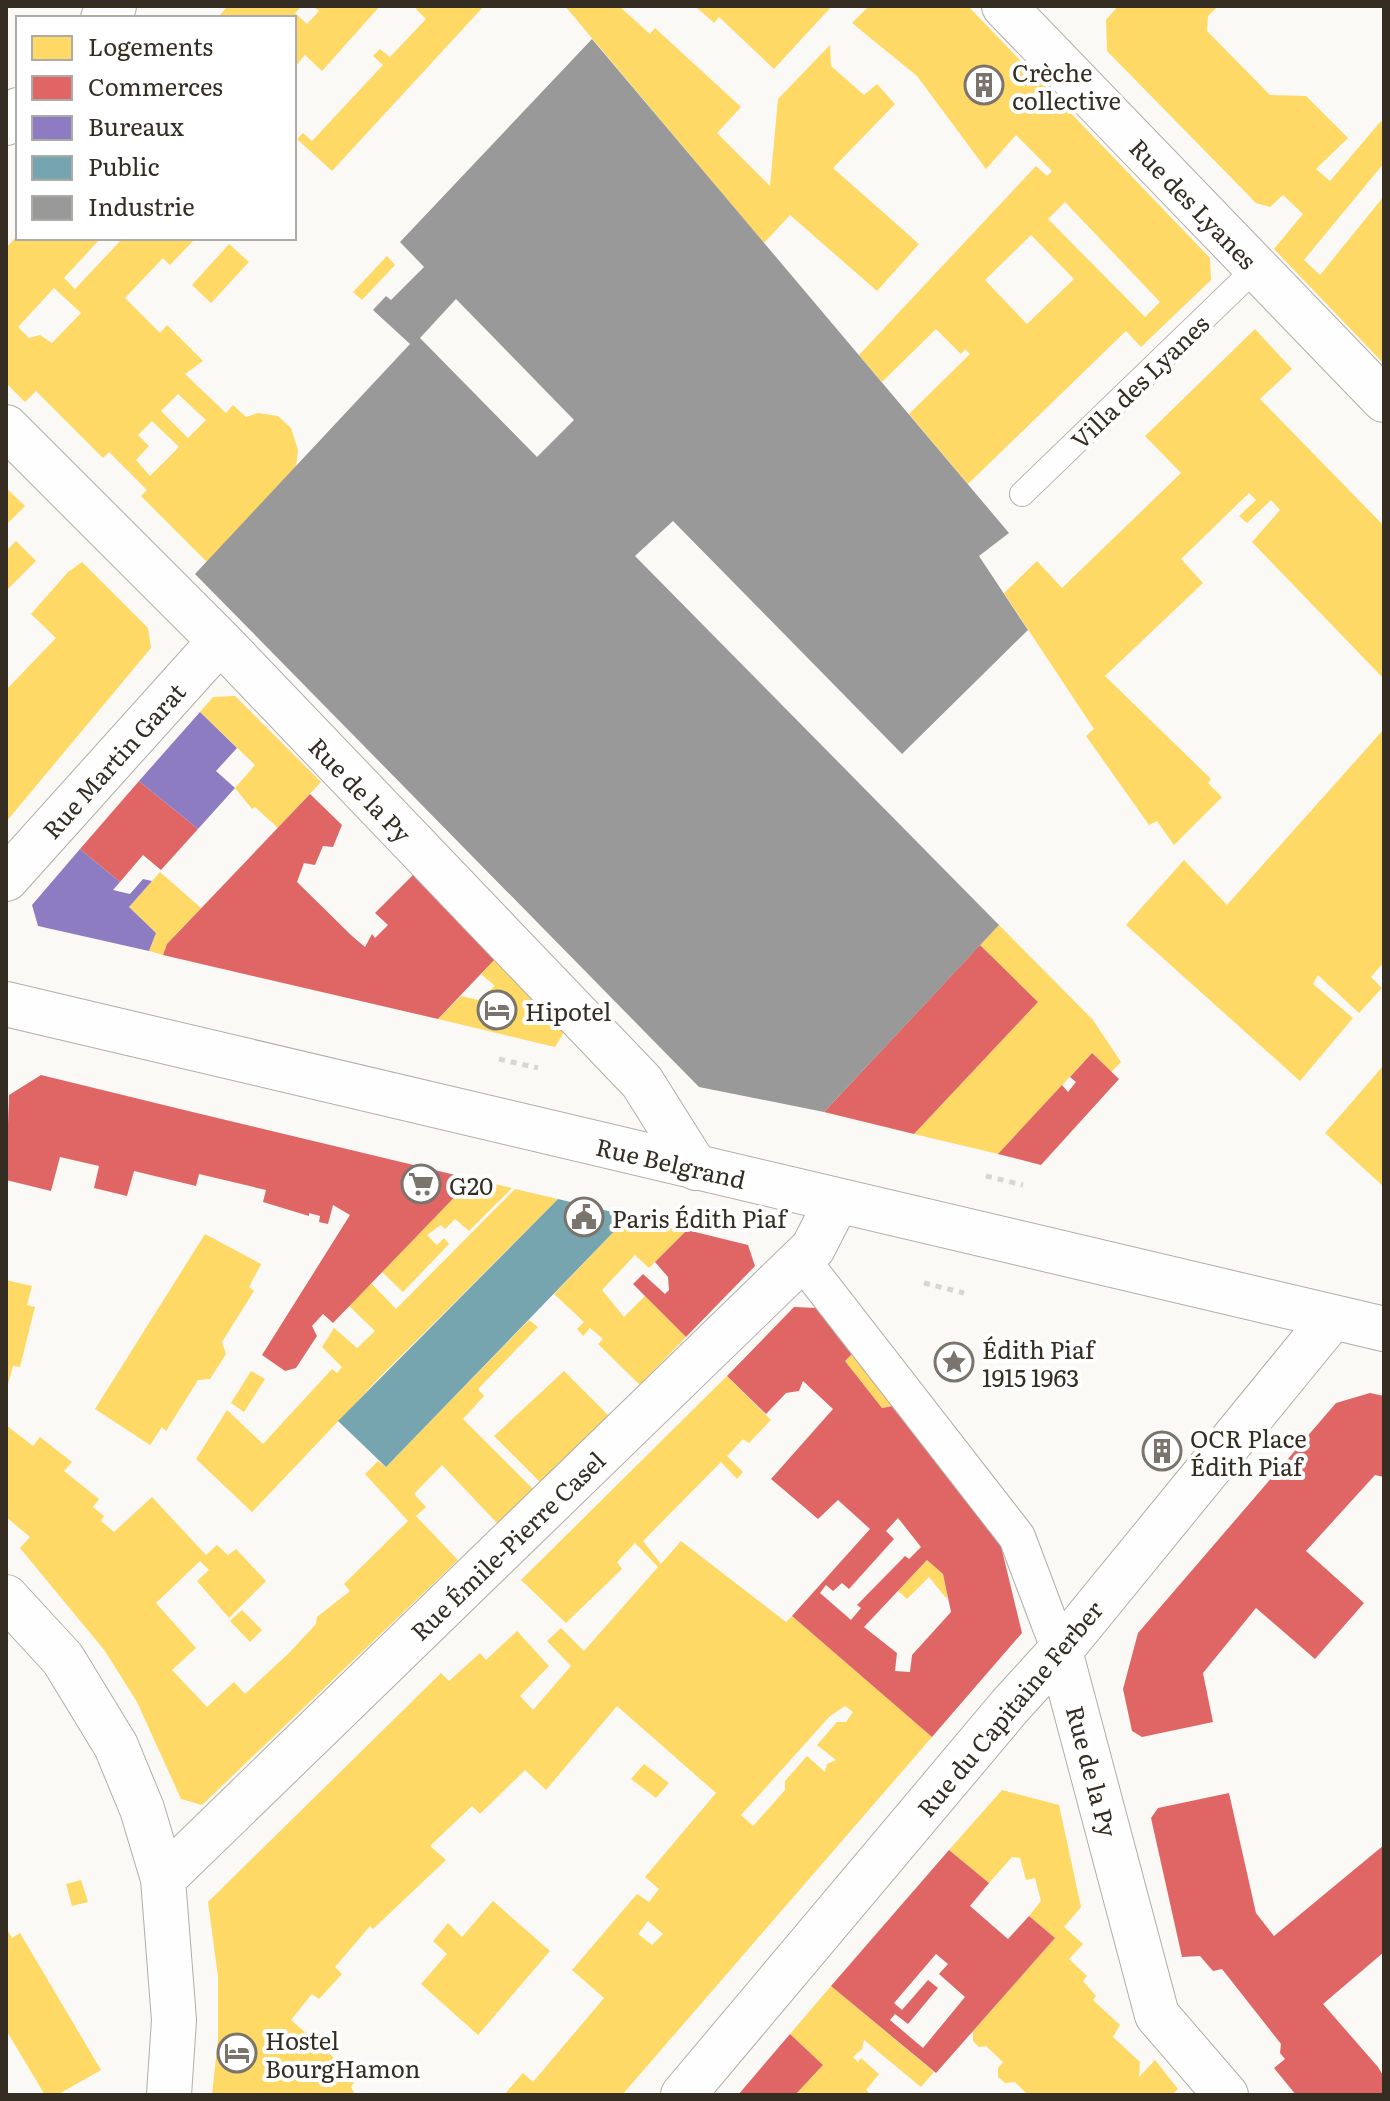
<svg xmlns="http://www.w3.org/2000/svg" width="1390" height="2101" viewBox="0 0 1390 2101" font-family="Literata,serif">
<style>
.homes{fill:#ffd966;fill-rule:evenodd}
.shops{fill:#e06666;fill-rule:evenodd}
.offices{fill:#8e7cc3}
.public{fill:#76a5af}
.industry{fill:#999;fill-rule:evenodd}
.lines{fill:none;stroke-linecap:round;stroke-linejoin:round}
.service-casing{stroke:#b1ada6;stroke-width:26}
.pedestrian-casing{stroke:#b1ada6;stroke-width:38}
.minor-casing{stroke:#b1ada6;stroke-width:46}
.tertiary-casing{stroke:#b1ada6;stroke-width:46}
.primary-casing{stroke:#b1ada6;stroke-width:46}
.path{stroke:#d7d6d5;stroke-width:5;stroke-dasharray:6 6;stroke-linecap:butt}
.service{stroke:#fefefe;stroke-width:24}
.pedestrian{stroke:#fefefe;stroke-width:36}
.minor{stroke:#fefefe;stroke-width:44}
.tertiary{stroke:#fefefe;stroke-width:44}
.primary{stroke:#fefefe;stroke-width:44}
.labels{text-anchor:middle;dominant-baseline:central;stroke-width:8;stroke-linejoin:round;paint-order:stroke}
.poi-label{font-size:24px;fill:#352d22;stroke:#fff;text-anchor:start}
.street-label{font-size:24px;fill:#352d22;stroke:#fff}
</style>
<rect width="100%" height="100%" fill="#fbf9f6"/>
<!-- homes -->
<path class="homes" d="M228,6H302L295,13L307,24L319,11L313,6H380L322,71L305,55L294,68V18H217Z
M418,6H484L332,171L297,139L303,133L312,141L383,65L373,56L380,49L390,57L426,19L416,9Z
M565,6H619L650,34L655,28L741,107L717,133L770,186L778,99L830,45L831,66L864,95L877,84L895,104L833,168L919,244L877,291L790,215L764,243Z
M695,6H832L774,69L719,17L714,23Z
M869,6H968L1210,258L1211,280L1141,347L1126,331L968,484L909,414L970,354L965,349L961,354L936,329L882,382L859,355L1036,166L1047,176L1052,171L1016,135L986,169L917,76L852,23ZM1065,202L1160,302L1145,317L1048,219ZM1031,235L1074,279L1027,324L985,280Z
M1118,6H1218L1208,16L1207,31L1270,95L1306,96L1348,138L1316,169L1330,181L1381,121L1384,124V163L1304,260L1320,275L1384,196V364L1274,249L1303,214L1283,195L1270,207L1256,203L1107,51L1106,20Z
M18,235V238H101L64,278L75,289L123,238L194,240L170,265L163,258L125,298L160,333L167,325L203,361L185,374L226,413L233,405L246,417L258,413L278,416L291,428L298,450L296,467L207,562L141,496L147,490L109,452L103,458L36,391L25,402L6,383V248ZM54,288L81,313L52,343L40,335L29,338L18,327ZM178,394L206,420L188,438L161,411ZM152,421L179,447L150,476L136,460L149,446L138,435Z
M229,244L249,262L211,303L192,285Z
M387,256L395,265L362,300L353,292Z
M1255,329L1292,369L1260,399L1384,526V679L1252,542L1280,510L1271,500L1247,523L1239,516L1256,500L1249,493L1181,559L1203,583L1105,676L1211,779L1208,783L1222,797L1174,845L1157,821L1149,825L1086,736L1094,729L1004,593L1037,561L1062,588L1181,473L1145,436Z
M6,488L25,506L6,525Z
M16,541L36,561L6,591V551Z
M82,562L148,628L151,648L6,822V690L56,638L31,614L68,572Z
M235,696L321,782L278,828L255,807L252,809L235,788L255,765L200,712L213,697Z
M1384,729V962L1371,977L1382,988L1359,1013L1318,975L1313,984L1353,1018L1300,1081L1126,925L1184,860L1227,905Z
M160,872L201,908L167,944L163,955L149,951L156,933L129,907Z
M999,925L1093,1020L1121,1062L1111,1072L1092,1053L998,1154L914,1134L1038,1002L980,945Z
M496,958L566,1029L555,1047L438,1019L461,996L478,1000L495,986L481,974Z
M1384,1065V1187L1325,1133Z
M472,1179L512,1188L469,1231L455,1219L445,1229L441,1225L427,1235L437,1245L444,1238L449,1244L403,1292L382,1272Z
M515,1189L558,1199L383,1374L252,1512L196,1459L227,1410L263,1444L332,1369L337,1373L342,1367L322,1347L334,1328L357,1348L375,1331L349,1306L371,1283L396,1309Z
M629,1216L687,1230L649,1268L635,1255L602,1290L624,1317L645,1296L686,1337L640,1385L598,1344L603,1339L590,1328L583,1336L577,1329L584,1322L554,1294Z
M205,1234L261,1264L249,1287L254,1291L222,1342L226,1354L210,1379L198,1380L166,1431L162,1427L150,1445L95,1409Z
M6,1280L32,1286L27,1305L35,1307L20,1367L13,1366L7,1388Z
M529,1320L538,1327L478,1389L484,1396L463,1419L533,1489L497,1523L442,1465L414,1494L426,1507L416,1516L458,1560L202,1805L181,1799L137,1702L105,1651L20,1548L30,1537L6,1517V1425L33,1446L40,1437L72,1462L64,1471L99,1499L93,1507L104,1516L101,1521L114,1532L152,1497L206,1555L217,1545L228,1555L236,1549L266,1581L229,1618L197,1581L209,1570L200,1561L156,1603L196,1648L172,1670L207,1707L234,1682L245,1694L289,1653L316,1624L317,1617L350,1591L344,1584L408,1521L365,1474L378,1461L386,1467Z
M852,1354L893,1406L882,1408L845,1361Z
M251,1371L265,1379L244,1412L231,1403Z
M564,1371L609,1416L540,1482L494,1436Z
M727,1376L771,1420L749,1443L743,1439L727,1456L743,1472L737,1479L721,1462L643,1541L661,1564L681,1541L786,1622L792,1616L932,1737L622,2095H504L523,2073L533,2082L604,1998L572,1970L637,1894L649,1902L659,1889L645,1877L716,1793L617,1706L546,1790L525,1770L480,1814L472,1806L430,1846L446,1860L373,1929L370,1926L335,1967L342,1974L319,1999L312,1994L291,2020L357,2078L351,2087L355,2095H212L218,2039V1977L208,1902L441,1673L449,1681L480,1653L486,1660L517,1631L549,1666L520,1696L533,1710L571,1666L547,1641L561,1628L584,1651L658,1567L635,1543L617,1562L622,1569L566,1623L521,1580ZM845,1706L853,1712L846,1722H837L817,1745L836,1760L827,1764L825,1772L807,1756L785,1781V1790L753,1826L741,1815L830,1716ZM648,1921L663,1934L652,1945L638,1934Z
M1164,1431L1182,1446L1160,1471L1142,1456Z
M927,1560L943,1574L948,1597L946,1598L929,1577L907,1599L898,1591Z
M242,1610L262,1630L250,1642L230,1621Z
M644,1764L669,1783L656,1798L631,1779Z
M1002,1790L1059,1805L1081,1907L1064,1927L1083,1944L1069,1959L1087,1976L1083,1981L1096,1996L1093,2000L1120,2025L1113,2037L1140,2062L1139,2077L1155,2060L1178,2089L1172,2095H1028L1015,2082L1005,2083L998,2077V2068L1003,2062L986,2046L979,2047L973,2041V2031L1055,1938L1029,1916L1041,1901L1035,1878L1026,1880L1020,1858L1012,1857L989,1883L949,1850Z
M81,1880L88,1902L72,1906L66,1884Z
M493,1901L550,1951L478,2035L421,1984L447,1954L433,1941L448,1923L462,1937Z
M6,1928L12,1938L20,1933L101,2070L57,2095H45L6,2030Z
M831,1986L934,2072L921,2087L864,2040L862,2049L853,2057L858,2062L861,2058L879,2074L866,2090L871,2095H795L823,2065L790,2034Z"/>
<!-- shops -->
<path class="shops" d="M139,781L198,829L161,870L143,855L120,882L80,849Z
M310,794L342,825L333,847L323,846L315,865L304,863L297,882L352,936L365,947L372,934L375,938L388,925L375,913L413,875L496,958L438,1019L163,955L167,944Z
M980,945L1038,1002L914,1134L824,1112Z
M1092,1053L1119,1079L1041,1165L998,1154L1062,1085L1068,1092L1076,1082L1070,1077Z
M41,1075L176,1108L472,1179L333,1323L323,1314L312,1326L317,1336L296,1368L285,1371L262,1355L350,1215L333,1205L328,1224L319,1222L320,1216L309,1213V1216L263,1202L266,1190L199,1174L196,1186L134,1171L127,1196L94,1188L99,1166L60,1157L51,1191L6,1180L9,1095Z
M687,1230L748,1245L755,1266L686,1337L633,1284L643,1274L665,1294L669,1290L668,1277L655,1262Z
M794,1307L817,1308L852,1354L845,1361L882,1408L893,1406L1000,1542L1022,1633L932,1737L792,1616L870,1529L838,1500L818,1519L771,1479L833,1409L803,1381L799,1391L786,1393L766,1414L727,1376ZM898,1518L921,1547L909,1559L905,1556L857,1605L861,1608L851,1620L820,1593L826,1585L833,1591L842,1583L849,1589L894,1539L886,1531ZM927,1560L943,1574L951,1612L912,1655L910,1672L895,1671L897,1653L864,1627Z
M1370,1393L1384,1396V1477L1375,1475L1306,1551L1364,1603L1315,1659L1256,1608L1203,1673L1213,1722L1142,1737L1132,1731L1123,1689L1138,1633L1336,1403Z
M1229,1793L1256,1913L1274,1936L1384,1845V1952L1323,2004L1378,2067L1384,2077V2095H1296L1274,2068L1285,2059L1280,2053L1281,2044L1222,1969L1213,1971L1200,1956L1182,1957L1151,1818L1158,1808Z
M949,1850L989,1883L970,1906L1008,1939L1029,1916L1055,1938L936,2073L831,1986ZM936,1954L948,1964L939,1974L965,1997L923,2048L890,2020L895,2014L908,2024L938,1988L928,1980L902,2010L894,2003Z
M790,2034L823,2065L795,2095H738Z"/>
<!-- offices -->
<path class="offices" d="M200,712L237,748L216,771L235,788L198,829L139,781Z
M80,849L120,882L113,890L130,894L143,879L152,881L129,907L156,933L149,951L38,926L32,905Z"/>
<!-- public -->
<path class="public" d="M558,1199L629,1216L386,1467L338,1421Z"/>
<!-- industry -->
<path class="industry" d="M592,39L1009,533L979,556L1028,630L902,754L673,521L635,556L999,925L824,1112L699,1087L195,574L410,344L373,310L386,296L391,300L424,267L400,242ZM456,299L574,420L537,457L420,338Z"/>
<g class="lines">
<defs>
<path id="service" d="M1022,494L1256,268"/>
<path id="pedestrian" d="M801,1259L1017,1537L1060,1651"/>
<path id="minor" d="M1004,6L1384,400
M6,427L220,641L642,1082L696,1168
M6,879L220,641
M6,1597L63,1659L116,1746L142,1809L163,1879L174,2020L169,2095
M1060,1651L1157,2015L1226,2095
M163,1879L813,1248L837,1201
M683,2095L1010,1706L1060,1651L1332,1318"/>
<path id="tertiary" d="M103,18L114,6
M6,123L18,110"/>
<path id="primary" d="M6,1004L1384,1329"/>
</defs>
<!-- service casing -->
<use href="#service" class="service-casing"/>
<!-- pedestrian casing -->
<use href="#pedestrian" class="pedestrian-casing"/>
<!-- minor casing -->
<use href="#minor" class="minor-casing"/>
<!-- tertiary casing -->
<use href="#tertiary" class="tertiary-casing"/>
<!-- primary casing -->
<use href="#primary" class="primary-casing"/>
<!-- path -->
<path class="path" d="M499,1059L538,1068
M986,1176L1023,1185
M924,1283L964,1293"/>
<!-- service -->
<use href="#service" class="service"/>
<!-- pedestrian -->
<use href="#pedestrian" class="pedestrian"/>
<!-- minor -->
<use href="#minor" class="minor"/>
<!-- tertiary -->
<use href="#tertiary" class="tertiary"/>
<!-- primary -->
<use href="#primary" class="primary"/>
</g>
<!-- icons -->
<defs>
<symbol id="building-ring" viewBox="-11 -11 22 22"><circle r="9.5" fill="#fff" stroke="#7a746c" stroke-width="1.5"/><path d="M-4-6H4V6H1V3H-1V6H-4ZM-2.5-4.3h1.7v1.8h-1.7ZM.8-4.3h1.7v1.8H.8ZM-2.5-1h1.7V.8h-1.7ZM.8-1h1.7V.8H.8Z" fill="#7a746c"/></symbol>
<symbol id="hotel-ring" viewBox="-11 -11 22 22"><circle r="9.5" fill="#fff" stroke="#7a746c" stroke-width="1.5"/><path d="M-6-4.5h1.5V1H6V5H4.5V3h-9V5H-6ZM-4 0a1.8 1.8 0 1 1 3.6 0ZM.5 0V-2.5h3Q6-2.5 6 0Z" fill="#7a746c"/></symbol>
<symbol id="supermarket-ring" viewBox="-11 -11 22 22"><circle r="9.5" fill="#fff" stroke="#7a746c" stroke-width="1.5"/><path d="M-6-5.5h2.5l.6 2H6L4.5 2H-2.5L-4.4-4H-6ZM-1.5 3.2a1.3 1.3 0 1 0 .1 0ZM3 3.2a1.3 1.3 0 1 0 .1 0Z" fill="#7a746c"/></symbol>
<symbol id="civic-ring" viewBox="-11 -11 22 22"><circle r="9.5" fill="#fff" stroke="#7a746c" stroke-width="1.5"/><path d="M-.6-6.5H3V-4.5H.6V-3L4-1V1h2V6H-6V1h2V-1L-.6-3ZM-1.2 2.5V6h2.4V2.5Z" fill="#7a746c"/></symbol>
<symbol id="sight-ring" viewBox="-11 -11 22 22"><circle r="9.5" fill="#fff" stroke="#7a746c" stroke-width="1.5"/><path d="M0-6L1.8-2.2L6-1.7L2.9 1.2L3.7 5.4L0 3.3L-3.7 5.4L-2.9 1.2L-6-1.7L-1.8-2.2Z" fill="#7a746c"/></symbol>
</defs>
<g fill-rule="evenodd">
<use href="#building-ring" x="962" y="63" width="44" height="44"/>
<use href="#hotel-ring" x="475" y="988" width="44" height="44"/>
<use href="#supermarket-ring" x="399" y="1162" width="44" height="44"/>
<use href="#civic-ring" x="562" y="1195" width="44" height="44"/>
<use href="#sight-ring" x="932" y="1340" width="44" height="44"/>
<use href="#building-ring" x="1140" y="1429" width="44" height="44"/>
<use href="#hotel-ring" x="215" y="2031" width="44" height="44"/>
</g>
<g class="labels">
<!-- poi labels -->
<g class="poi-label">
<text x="1012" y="71">Crèche<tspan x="1012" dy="28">collective</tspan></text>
<text x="525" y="1010">Hipotel</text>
<text x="449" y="1184">G20</text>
<text x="612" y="1217">Paris Édith Piaf</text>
<text x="982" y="1348">Édith Piaf<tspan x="982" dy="28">1915 1963</tspan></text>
<text x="1190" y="1437">OCR Place<tspan x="1190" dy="28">Édith Piaf</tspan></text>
<text x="265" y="2039">Hostel<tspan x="265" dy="28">BourgHamon</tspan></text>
</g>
<!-- street labels -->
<g class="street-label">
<text transform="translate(1194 203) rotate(46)">Rue des Lyanes</text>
<text transform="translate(1139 381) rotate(-44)">Villa des Lyanes</text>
<text transform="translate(113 760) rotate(-48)">Rue Martin Garat</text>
<text transform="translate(361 789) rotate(46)">Rue de la Py</text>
<text transform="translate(671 1162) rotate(13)">Rue Belgrand</text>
<text transform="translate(507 1545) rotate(-44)">Rue Émile-Pierre Casel</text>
<text transform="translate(1009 1708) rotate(-50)">Rue du Capitaine Ferber</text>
<text transform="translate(1093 1771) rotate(75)">Rue de la Py</text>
</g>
</g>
<!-- border -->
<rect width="1390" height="2101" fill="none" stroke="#352d22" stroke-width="16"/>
<!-- legend -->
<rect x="16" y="16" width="280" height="224" fill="#ffffff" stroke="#aeaba7" stroke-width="2"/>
<rect x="32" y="36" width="40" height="24" fill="#ffd966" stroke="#aeaba7" stroke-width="2"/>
<text x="88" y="56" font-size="24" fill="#352d22">Logements</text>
<rect x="32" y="76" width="40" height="24" fill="#e06666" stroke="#aeaba7" stroke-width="2"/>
<text x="88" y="96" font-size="24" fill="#352d22">Commerces</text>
<rect x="32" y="116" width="40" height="24" fill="#8e7cc3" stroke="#aeaba7" stroke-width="2"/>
<text x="88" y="136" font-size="24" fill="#352d22">Bureaux</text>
<rect x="32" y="156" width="40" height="24" fill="#76a5af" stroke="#aeaba7" stroke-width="2"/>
<text x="88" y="176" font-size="24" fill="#352d22">Public</text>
<rect x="32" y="196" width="40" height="24" fill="#999999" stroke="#aeaba7" stroke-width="2"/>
<text x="88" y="216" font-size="24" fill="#352d22">Industrie</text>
</svg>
